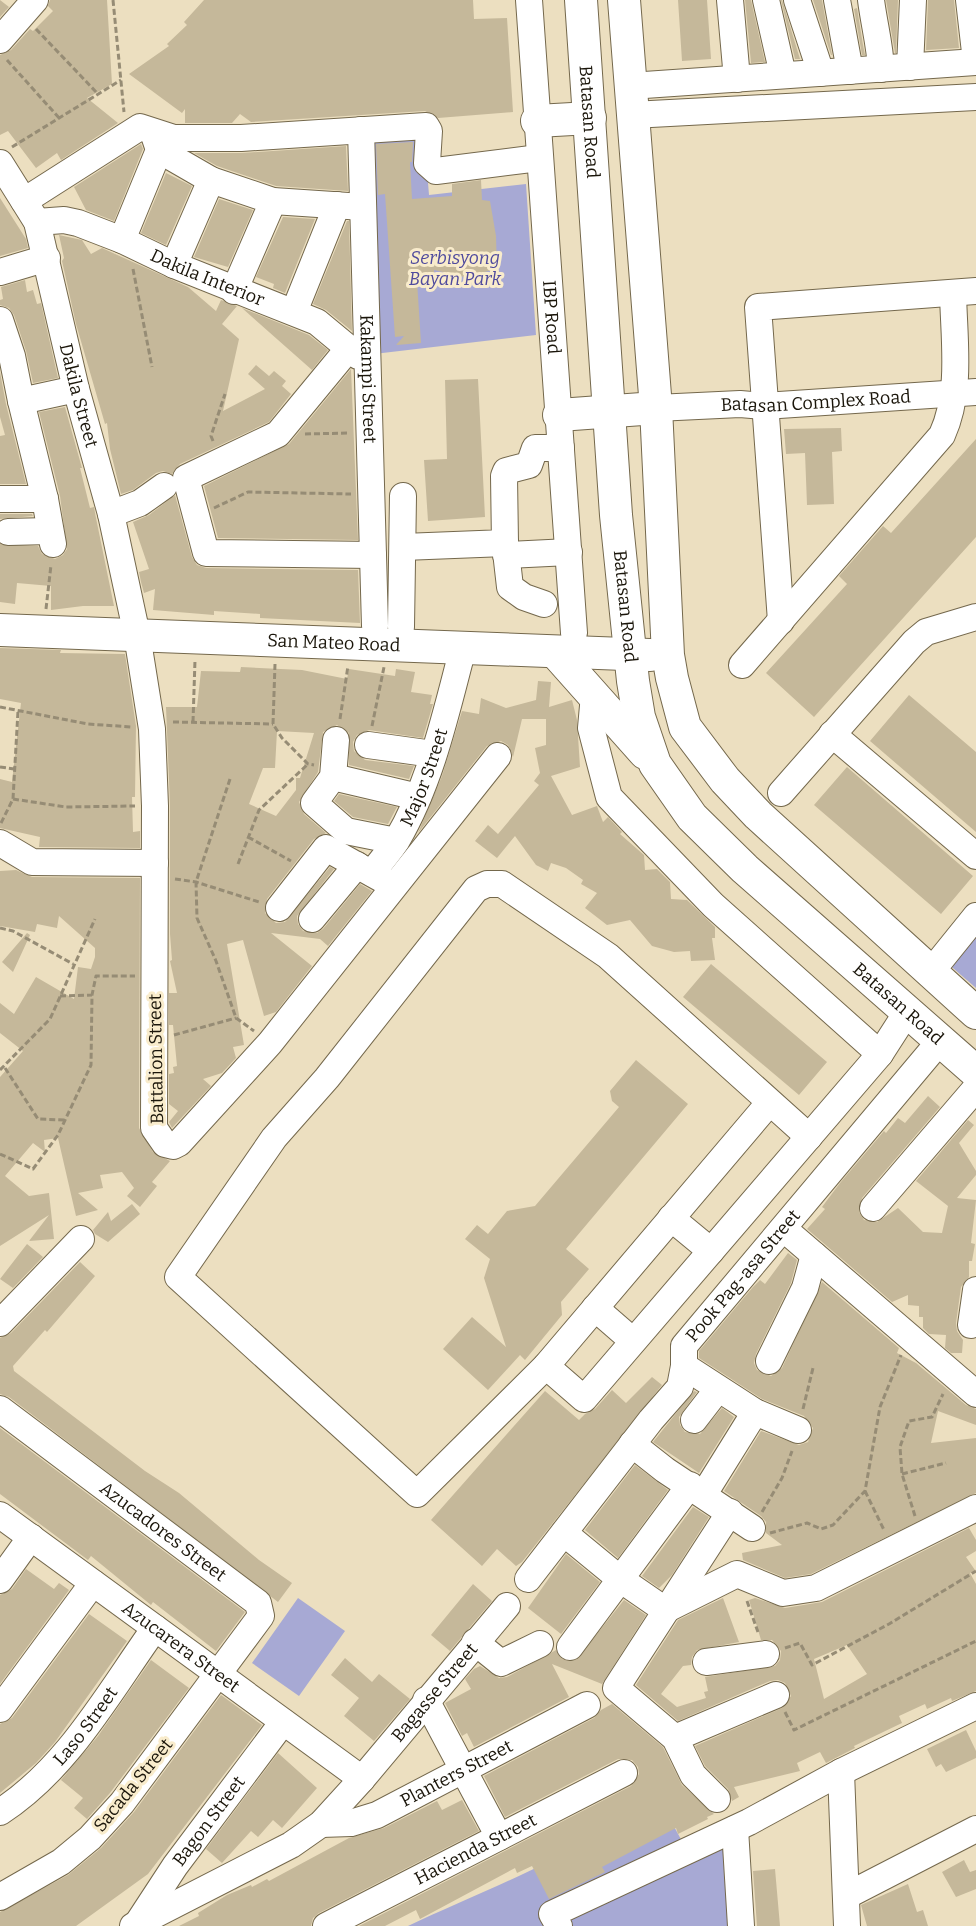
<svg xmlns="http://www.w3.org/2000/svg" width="976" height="1926" viewBox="0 0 976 1926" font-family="Bitter,serif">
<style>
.green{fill:#a7a9d4}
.building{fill:#c5b89a;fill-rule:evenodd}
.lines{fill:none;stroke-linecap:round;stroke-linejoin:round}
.minor-casing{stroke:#74684c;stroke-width:28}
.major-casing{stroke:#74684c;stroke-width:34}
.path{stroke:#968c75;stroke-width:3;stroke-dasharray:6 3;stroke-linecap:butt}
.minor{stroke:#fff;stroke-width:26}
.major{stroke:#fff;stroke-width:32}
.labels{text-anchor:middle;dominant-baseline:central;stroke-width:6;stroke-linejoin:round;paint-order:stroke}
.street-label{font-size:18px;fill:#1a150a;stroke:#f9eccc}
.park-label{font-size:18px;font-style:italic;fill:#4f4a9d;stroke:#f9eccc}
</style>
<rect width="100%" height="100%" fill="#ecdfc0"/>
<!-- green -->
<path class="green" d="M424,134L429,195L526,184L536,335L374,354L366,140Z
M976,928V988L946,962Z
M298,1598L345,1631L299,1696L252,1663Z
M657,1795L684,1845L733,1818L736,1926H408C489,1888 587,1852 657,1795Z"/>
<!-- building -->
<path class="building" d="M0,0L9,7L0,17Z
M50,0H107L112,84L87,98L118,123L61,160L57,153L36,168L8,131L0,135V55L11,50L30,29L33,31L53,11L48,6Z
M204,0H473L474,19L507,18L513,112L438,118L425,111L251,122L240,114L232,123H185V109L182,113L129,74L169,46L167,44L187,25L184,22Z
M678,0H707L711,59L682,61Z
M745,0H751L765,62L751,63Z
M781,0H782L800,59H795Z
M813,0H822L832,55H831Z
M886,0H898L896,53H895Z
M928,0H954L959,48L926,50Z
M857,8L863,45L865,55H862L854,9Z
M413,142L412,162H410L412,199L452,196V184L481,180L482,200L490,201L496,236L497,269L464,277L434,270L435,279L417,281L421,343L396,345L404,336L395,337L385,194L378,195L376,144Z
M141,144L143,149L114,221L86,210L74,187Z
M346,146L348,191L276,186L217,166L194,153H242Z
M166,173L192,186L166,245L141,233Z
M0,198L26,239L28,248L0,256Z
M219,199L253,210L228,267L194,257Z
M283,217L315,219L285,293L273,288L274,284L256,277Z
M347,221H349L352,331L326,310L313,304Z
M59,235L82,240L91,254L102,248L188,287L216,311L221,300L237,306L222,324L239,339L223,411L265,389L248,374L256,365L269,376L274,371L286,381L282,386L291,394L269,422L180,464L172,474L163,471L156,473L133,490L121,494L110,449L107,423L105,424L76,324L62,261L64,258Z
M25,280L27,292L33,290L37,304L41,303L58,378L33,383L26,351L14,315L9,308L0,305V300L3,299L1,287Z
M242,308L309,335L328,350L312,370Z
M351,369L358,540L218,538L204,486L289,444Z
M0,372L6,404L26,484H0V436L5,435L0,417Z
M478,379L485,517L428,521L424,460L447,459L445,380Z
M65,407L82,468H80L90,508L94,507L96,518L114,606H83L51,610V586L17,583L15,604L0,602V544L38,546L42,554L55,559L63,555L67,549L60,496L39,412Z
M841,428L842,451L832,452L834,504L807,505L805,453L786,454L784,429Z
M976,439V537L814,717L766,673L847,584L839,576L883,526L891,533Z
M175,495L192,557L197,565L206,568L358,570L360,623L260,618V614L214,611V615L153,610L155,589L144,593L141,582L139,572L149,569L133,522L149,515Z
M0,514H32L33,516L0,519Z
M0,648L61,650L60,653L125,654L136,726L135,797H132L133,832L140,831V848L39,847L40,837L0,828V779L12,782L21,703L0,699Z
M241,667L302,670L347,679L349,669L395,676L396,669L415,672L411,692L432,695L430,704H433L423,738L369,730L357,735L353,742L354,751L365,760L414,766L409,779L349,765V733L337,725L323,732L318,772L299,802L304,814L326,833L314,839L267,899L265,913L276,923L285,922L330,867L334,869L297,916L298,924L303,931L317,933L323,929L360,884L372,891L328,946L320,939L271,933L312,966L276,1012L264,1016L243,940L227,944L244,1045L233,1047L236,1058L222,1073L203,1079L211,1086L172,1128L169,1122L178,1111L169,1104V1074L174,1073L173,1067L177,1066L173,1025H169V993H177L170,961L172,960L170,934V805L166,707H197L201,671L240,672ZM277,731L314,733L300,778H296V790L276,816L249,804L263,768H275Z
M538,681L551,682L549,707L572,700L577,720L580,767L551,776L572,815L597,806L603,822L608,817L622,832L620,834L644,855L645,870L657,869L670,882L671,899L687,900L715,927V938H712L715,960L691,961L690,951L674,952L652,946L630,920L607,925L585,908L597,893L581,884L583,880L566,868L551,863L548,871L536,865L515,836L497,858L475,841L488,825L498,834L539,785L534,781L540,773L535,748L546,745V719H522L513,757L508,745L501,741L487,746L418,833L442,776L462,711L479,714L481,698L506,708L536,700Z
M909,695L976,752V832L870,741Z
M847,767L973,876L941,914L814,805Z
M339,794L397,807L388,824L353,817L334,801Z
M16,870L32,877L140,878L139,1128L153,1152L170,1161L152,1182L157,1186L140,1207L127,1196L134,1188L122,1172L100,1175L103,1188L78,1193L98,1210L76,1216L58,1138L44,1140L45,1152L33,1143L5,1176L29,1196L49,1193L54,1239L29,1241L49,1215L0,1246V1077L23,1051L0,1033V1003L14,1014L36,977L74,999L78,967L91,969L95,957V948L59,916L57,928L37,924L35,932L0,926V871Z
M27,933L30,935L13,972L2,962Z
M711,964L827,1062L799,1095L683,997Z
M636,1060L688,1104L566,1249L589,1269L561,1302L562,1315L525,1360L520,1355L488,1390L443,1349L472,1317L506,1347L484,1278L490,1259L465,1239L477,1225L488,1234L507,1211L535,1206L619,1107L612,1101L610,1091Z
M928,1096L940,1107L862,1198L859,1212L864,1220L877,1222L898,1208L923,1232L942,1233L948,1206L916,1181L968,1120L974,1125L959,1143L976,1171V1175L957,1198L976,1200L971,1243L975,1244L972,1261H969V1277L961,1287L956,1323L957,1331L963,1340L962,1353H951L945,1348L946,1335L929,1334L923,1328V1317H919V1306L908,1305V1295L892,1302L807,1229L825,1209L822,1207L840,1183L884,1131L886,1133L898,1118L905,1123Z
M132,1204L140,1214L108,1242L95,1234L93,1230L108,1212L111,1221Z
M27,1244L43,1257L13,1288L0,1279Z
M788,1253L797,1260L791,1283L756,1354L754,1363L757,1370L771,1376L782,1368L822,1282L899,1348L897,1353L916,1363L966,1405L976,1409V1425L938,1411L931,1443L976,1438V1493L811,1574L785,1578L743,1560L742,1553L782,1545L766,1533V1522L761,1516L724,1491L761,1431L799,1445L808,1442L813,1428L804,1416L762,1399L699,1358V1351L753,1287L760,1280L765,1284Z
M80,1262L95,1276L47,1332L45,1330L13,1366L14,1371L145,1471L179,1493L259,1560L292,1583L278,1602L9,1397L0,1394V1338L11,1333Z
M652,1377L662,1385L522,1562L516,1566L497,1549L482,1566L431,1520L545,1391L579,1420L585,1414L595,1409L612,1390L626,1403Z
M694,1391L697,1392L679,1417L680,1425L685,1432L700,1434L722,1408L734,1417L699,1473L653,1442Z
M0,1428L245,1612L216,1651L153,1602L151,1605L91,1556L88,1560L0,1494Z
M635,1465L668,1490L618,1558L585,1530Z
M693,1507L709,1517L672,1575L659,1588L642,1576Z
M969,1528L976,1540V1551L966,1557L975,1570L970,1573L976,1584V1691L952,1701L951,1698L927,1709L925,1704L899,1716L902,1723L854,1746L855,1748L826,1763L820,1752L797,1763L800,1771L734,1787L739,1797L732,1801L728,1789L705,1766L695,1746L782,1708L791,1696L785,1683L778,1680L770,1681L678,1721L636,1685L678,1620L723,1598L739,1642L697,1650L692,1657L691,1665L683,1666L661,1694L677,1707L706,1698L704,1692L708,1691L705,1677L775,1666L780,1660L781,1651L772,1640H761L749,1600L755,1598L785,1608L822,1602ZM847,1645L867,1674L824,1699L814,1659Z
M566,1554L600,1582L561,1634L528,1608Z
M26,1569L54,1589L59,1583L69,1590L0,1684V1595L12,1589Z
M473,1584L492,1601L450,1651L431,1635Z
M624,1600L646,1615L602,1684L552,1664L569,1697L474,1747L467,1733L462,1736L445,1703L471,1689L465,1679L474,1669L480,1666L499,1678L507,1677L556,1650L562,1659L576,1660Z
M89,1614L127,1641L55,1742L36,1763L0,1793V1724L12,1718Z
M345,1658L372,1682L379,1674L410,1699L374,1741L344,1716L359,1698L331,1675Z
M151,1660L189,1688L110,1793L87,1819L74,1808L83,1798L61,1780L98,1736Z
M221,1695L262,1725L148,1874L76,1926H0V1912L68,1875L101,1848L134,1812Z
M612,1704L663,1747L682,1785L714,1814L707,1817L708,1819L678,1834L676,1828L602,1867L605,1872L549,1899L532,1866L517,1873L515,1868L420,1919L416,1910L385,1926H359L631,1786L639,1774L638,1767L632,1760L618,1759L505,1817L484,1776L594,1718L601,1710Z
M966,1730L976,1751V1758L946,1772L941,1764L936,1767L927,1749Z
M278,1753L317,1788L282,1828L273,1820L258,1837L251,1831L222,1863L206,1849Z
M462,1800L479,1831L319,1913L313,1918L311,1926H179L199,1916L198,1913L227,1895L251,1885L252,1887L267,1879L269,1881L349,1838L384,1828L437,1801L442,1810Z
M964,1860L970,1872L976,1870V1889L956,1897L942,1872Z
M775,1869L780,1926H757L753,1871Z
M908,1884L917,1912L923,1910L928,1926H867L861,1905Z"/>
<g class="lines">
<defs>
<g id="minor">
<path id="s1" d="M529,0L574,633"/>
<path d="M730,0L737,79"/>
<path d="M766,0L783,75"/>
<path d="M797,0L821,73"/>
<path d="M837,0L850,71"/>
<path d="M871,0C874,24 880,45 881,69"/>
<path d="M969,0L976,61"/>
<path d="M0,40L35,0"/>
<path d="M910,67L913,0"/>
<path d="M630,86L976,62"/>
<path d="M632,115L976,97"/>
<path id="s2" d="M361,130L375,626"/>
<path d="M153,132L159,150L211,180L273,201L363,207"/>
<path id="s3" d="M0,163L37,222L76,389L111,514L137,635L152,729L155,806L154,1128L165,1144L173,1146L179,1143L270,1043L498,756"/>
<path d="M24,201L140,127L174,138H241L426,126L429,131L427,163L436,171L539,158"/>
<path id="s4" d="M37,222L64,220L78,223L122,240L174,265L317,322L358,356H362"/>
<path d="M122,240L159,150"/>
<path d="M174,265L211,180"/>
<path d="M0,272L47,258"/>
<path d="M234,291L273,201"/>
<path d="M294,312L337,205"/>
<path d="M0,320L12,356L21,401L76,389"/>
<path d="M349,348L278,434L186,478L206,553L373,555"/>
<path d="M21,401L45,499L53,544"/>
<path id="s5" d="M656,408L740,404L764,406L976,392"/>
<path d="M0,499H45"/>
<path d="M111,514L140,503L164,486"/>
<path d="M8,532L50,531"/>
<path d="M505,543L510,587L524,597L544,604"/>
<path d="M403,547L505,543L504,476L506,471L529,465L535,448H561"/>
<path d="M506,555L569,552"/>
<path d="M781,621L758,307L976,291"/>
<path d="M401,627L403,496"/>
<path d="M742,665L942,435C962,391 954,341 953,293"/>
<path d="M594,695L591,728L609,797L713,905L880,1054"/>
<path d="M832,734L976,856"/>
<path d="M336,740L333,777L314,803L346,831L396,841"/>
<path d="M368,745L433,754"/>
<path d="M333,777L418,797"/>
<path d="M781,793L914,642L926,632L976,617"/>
<path d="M0,843L32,862L155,863"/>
<path id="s6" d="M372,873C380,862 390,851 397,840C431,782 446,713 463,648"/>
<path d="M279,908L326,848L387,882"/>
<path d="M312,919L357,865"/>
<path d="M930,973L976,916"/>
<path d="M770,1102L546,1366L417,1494L178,1277L274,1138L327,1078L476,889L487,884H502L608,956L809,1137"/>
<path d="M873,1208L976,1088"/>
<path d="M671,1218L711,1251"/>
<path d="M784,1229L976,1394"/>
<path d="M595,1308L633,1341"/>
<path d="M0,1323L81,1239"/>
<path d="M971,1325L976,1290"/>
<path d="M769,1361L805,1288L814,1255"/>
<path d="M546,1366L584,1399L880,1054L907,1012"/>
<path d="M684,1366L755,1412L798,1430"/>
<path id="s7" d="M0,1409L258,1603L261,1616L122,1803L90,1838L61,1862L0,1897"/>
<path d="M694,1420L718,1389"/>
<path d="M632,1444L665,1470L752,1528"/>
<path d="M704,1494L755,1412"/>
<path id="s8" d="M0,1515L362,1779"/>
<path d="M564,1533L620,1579L665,1610L737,1574L783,1593L816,1588L976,1508"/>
<path id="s9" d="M528,1579L651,1420L680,1387L684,1366V1346L940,1041"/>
<path d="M0,1580L31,1537"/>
<path d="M475,1642L501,1663L540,1644"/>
<path d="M570,1647L690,1485"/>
<path d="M706,1662L766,1654"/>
<path d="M426,1700L499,1837"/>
<path d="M0,1709L93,1583"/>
<path d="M675,1738L776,1695"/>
<path d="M841,1772L847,1926"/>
<path d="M717,1799L693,1775L675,1738L616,1688L730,1512"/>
<path id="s10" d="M0,1812C68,1768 109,1692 155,1628"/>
<path id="s11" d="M321,1824L351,1823L377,1815L587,1705"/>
<path d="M735,1829L741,1926"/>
<path d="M846,1896L976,1829"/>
<path id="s12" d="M139,1921L175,1866L283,1722"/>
<path id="s13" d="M133,1926L291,1845L321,1824L362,1779L507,1606"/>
<path id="s14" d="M326,1926L624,1773"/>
<path d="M559,1926L552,1914L749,1822L841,1772L976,1706"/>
</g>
<g id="major">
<path id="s15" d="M581,0L616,515L633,681L639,717L655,764L692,817L745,869L976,1072"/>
<path d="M624,0L656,408L668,655L672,678L685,727L725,780L758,815L976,1013"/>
<path d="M537,121L590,118"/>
<path d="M559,415L656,408"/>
<path id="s16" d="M0,630L650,655"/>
<path d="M556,653L645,753"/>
</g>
</defs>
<!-- minor casing -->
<use href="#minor" class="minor-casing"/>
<!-- major casing -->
<use href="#major" class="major-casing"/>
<!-- path -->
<path class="path" d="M113,0L124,112
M36,29L99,95
M7,60L60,119
M12,147L121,80
M133,269L152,367
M305,434L350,433
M213,441L211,436L225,394
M214,508L248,492L351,494
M46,609L51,565
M275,664L273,724L282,738L308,764L314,765
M0,707L88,724L132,727
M340,719L348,666
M173,722L273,724
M193,722L195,660
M372,726L384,667
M0,767L14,769
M230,779L196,882L197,918L216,961L236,1018L254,1031
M13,799L66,807L135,806
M1,823L13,799L18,711
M248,837L291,861
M238,864L259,810L308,764
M175,879L196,882L259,902
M0,928L13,931L73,964
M60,996L92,995
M174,1035L236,1018
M5,1068L38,1119L65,1120
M0,1070L50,1019L95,919
M0,1154L33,1169L58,1135L91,1065L92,995L96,976H135
M803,1409L813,1368
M902,1474L946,1463
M865,1491L884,1530
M762,1512L782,1478L792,1451
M915,1516L902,1474L900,1447L909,1421L932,1417L943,1394
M770,1533L807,1523L821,1529L833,1525L865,1491L880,1407L901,1355
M747,1601L759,1635
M785,1648L800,1643L812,1665L889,1624L976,1571
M785,1712L794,1730L976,1641"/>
<!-- minor -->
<use href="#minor" class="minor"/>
<!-- major -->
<use href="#major" class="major"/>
</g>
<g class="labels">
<!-- street labels -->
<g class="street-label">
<text stroke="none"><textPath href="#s15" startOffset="122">Batasan Road</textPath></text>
<text stroke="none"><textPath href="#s4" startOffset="182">Dakila Interior</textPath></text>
<text stroke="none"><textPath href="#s1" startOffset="318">IBP Road</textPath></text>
<text stroke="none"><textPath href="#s2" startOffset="249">Kakampi Street</textPath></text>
<text stroke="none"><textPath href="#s3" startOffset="248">Dakila Street</textPath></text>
<text stroke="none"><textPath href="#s5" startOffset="160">Batasan Complex Road</textPath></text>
<text stroke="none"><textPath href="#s15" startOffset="608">Batasan Road</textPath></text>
<text stroke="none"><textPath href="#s16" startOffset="334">San Mateo Road</textPath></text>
<text stroke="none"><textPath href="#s6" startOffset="110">Major Street</textPath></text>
<text stroke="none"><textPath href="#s15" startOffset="1112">Batasan Road</textPath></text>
<text transform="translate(156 1059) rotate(-91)">Battalion Street</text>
<text stroke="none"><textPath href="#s9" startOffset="378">Pook Pag-asa Street</textPath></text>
<text stroke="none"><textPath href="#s7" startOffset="204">Azucadores Street</textPath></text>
<text stroke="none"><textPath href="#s8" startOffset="224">Azucarera Street</textPath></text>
<text stroke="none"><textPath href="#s13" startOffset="388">Bagasse Street</textPath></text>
<text stroke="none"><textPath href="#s10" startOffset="122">Laso Street</textPath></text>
<text stroke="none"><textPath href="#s11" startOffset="147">Planters Street</textPath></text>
<text transform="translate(133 1785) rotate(-51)">Sacada Street</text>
<text stroke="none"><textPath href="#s12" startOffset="122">Bagon Street</textPath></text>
<text stroke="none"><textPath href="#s14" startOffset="168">Hacienda Street</textPath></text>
</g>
<!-- park labels -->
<g class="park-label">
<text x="455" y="258">Serbisyong<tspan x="455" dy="21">Bayan Park</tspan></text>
</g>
</g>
</svg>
